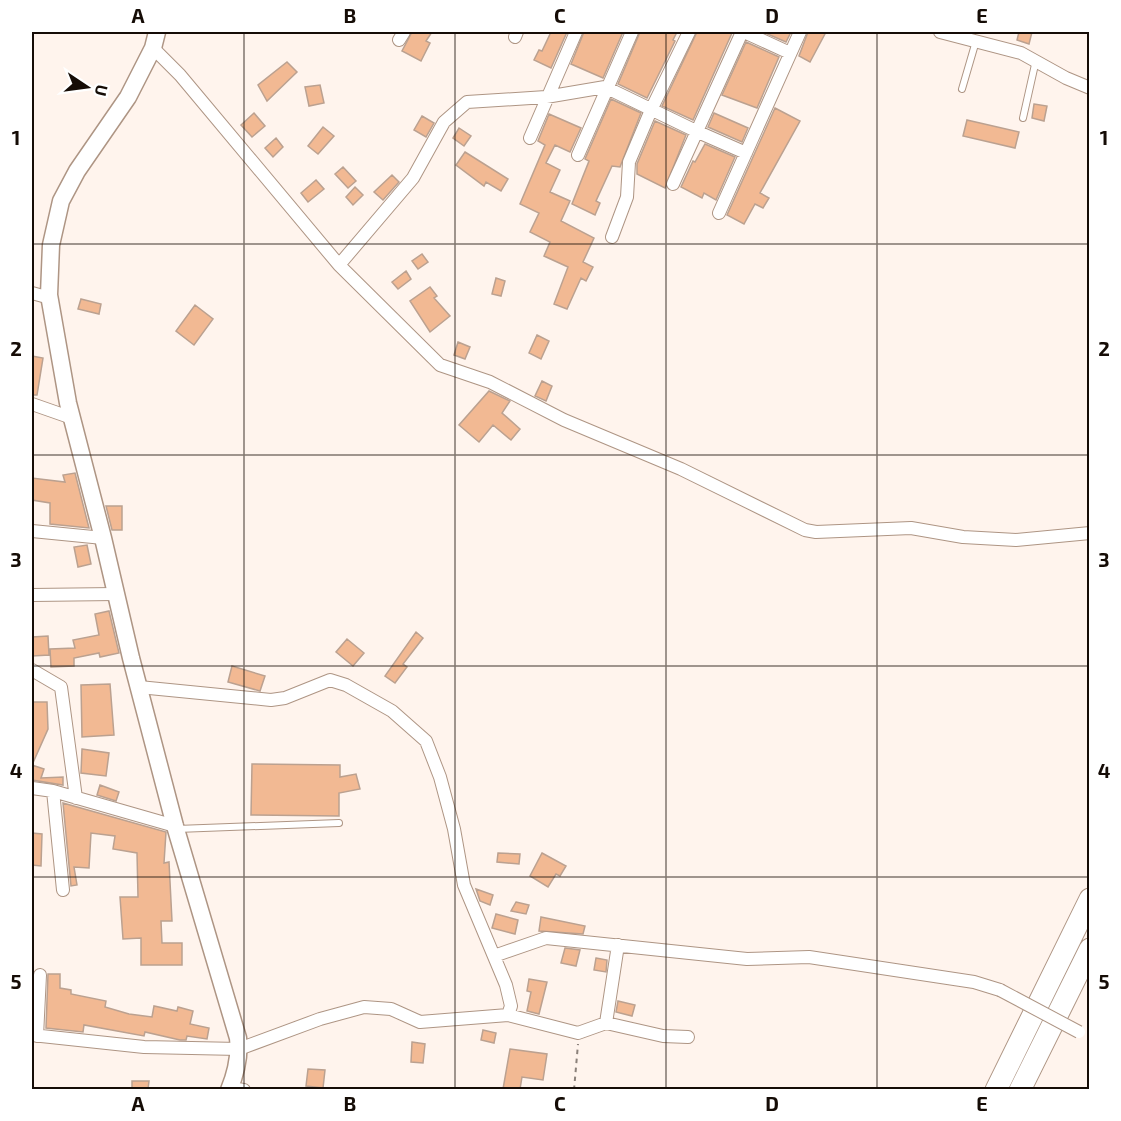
<svg xmlns="http://www.w3.org/2000/svg" width="1121" height="1121" viewBox="0 0 1121 1121" font-family="'Exo 2',sans-serif">
<style>
.building{fill:#f2b993;stroke:#bba190;stroke-width:1.5}
.lines{fill:none;stroke-linecap:round;stroke-linejoin:round}
.lane-casing{stroke:#ae9584;stroke-width:8}
.street-casing{stroke:#ae9584;stroke-width:14}
.secondary-casing{stroke:#ae9584;stroke-width:19}
.highway-casing{stroke:#ae9584;stroke-width:23}
.path{stroke:#8b817a;stroke-width:2;stroke-dasharray:4.5 4.5;stroke-linecap:butt}
.lane{stroke:#fff;stroke-width:6}
.street{stroke:#fff;stroke-width:12}
.secondary{stroke:#fff;stroke-width:16}
.highway{stroke:#fff;stroke-width:21}
.street-bridge-casing{stroke:#ae9584;stroke-width:14;stroke-linecap:butt}
.street-bridge{stroke:#fff;stroke-width:12}
.grid{fill:none;stroke:#150c06;stroke-width:1.5;stroke-opacity:0.55}
.neatline{fill:none;stroke:#150c06;stroke-width:2}
.grid-label{font-size:20px;text-anchor:middle;font-weight:bold;fill:#150c06}
</style>
<rect width="100%" height="100%" fill="#fff4ed"/>
<!-- building -->
<path class="building" d="M412,32H432L426,41L430,43L421,61L402,51Z
M551,32H567L551,68L534,60L539,50L542,51Z
M584,32H623L603,78L571,64Z
M640,32H677L673,40L675,41L647,98L618,84Z
M697,32L732,33L693,120L662,106Z
M763,32H791L786,42Z
M808,32H826L810,62L799,56Z
M1019,32H1032L1029,44L1017,40Z
M746,42L779,57L757,108L722,95Z
M287,62L297,72L267,101L258,85Z
M320,85L324,103L309,106L305,87Z
M611,99L641,113L620,167L612,166L596,201L600,203L595,215L572,204L589,161L585,159Z
M1034,104L1047,106L1044,121L1032,118Z
M775,108L800,121L760,193L769,198L763,208L755,204L744,224L727,215Z
M254,113L265,126L252,137L241,125Z
M714,113L748,128L742,142L708,127Z
M549,114L581,128L570,152L555,145L546,163L560,170L550,192L570,201L561,221L594,238L583,262L593,267L586,281L581,278L567,309L554,304L568,267L544,256L550,242L530,232L539,213L520,204L545,145L538,141Z
M422,116L434,123L426,137L414,130Z
M967,120L1019,132L1015,148L963,136Z
M655,121L686,135L665,188L637,174V164Z
M323,127L334,136L318,154L308,146Z
M459,128L471,136L464,146L453,138Z
M276,138L283,147L273,157L265,148Z
M705,144L735,157L716,200L704,193L702,198L681,187L693,161L695,162Z
M465,152L508,179L501,191L486,182L484,186L456,165Z
M343,167L356,181L348,188L335,174Z
M392,175L399,182L383,200L374,192Z
M316,180L324,189L308,202L301,193Z
M355,187L363,195L353,205L346,197Z
M422,254L428,262L418,269L412,261Z
M406,271L411,279L398,289L392,282Z
M496,278L505,281L501,296L492,294Z
M430,287L437,296L434,298L450,316L430,332L410,301Z
M81,299L101,304L99,314L78,309Z
M195,305L213,319L194,345L176,331Z
M537,335L549,341L541,359L529,353Z
M458,342L470,347L465,359L454,355Z
M32,356L43,358L37,395H32Z
M542,381L552,386L546,401L535,396Z
M489,391L510,401L502,413L520,429L511,440L493,425L479,442L459,425Z
M75,473L89,528L50,524V503L32,500V478L65,482L63,475Z
M106,506H122V530H112Z
M87,545L91,564L78,567L74,547Z
M109,611L119,653L100,657L99,653L74,658V666L51,667L50,649L75,648L73,640L99,635L95,614Z
M416,632L423,638L403,664L407,667L395,683L385,676Z
M48,636L49,655L32,656V637Z
M347,639L364,653L353,666L336,652Z
M232,666L265,676L260,691L228,682Z
M110,684L114,735L82,737L81,685Z
M32,702H47L48,729L32,765Z
M82,749L109,753L106,776L81,773Z
M252,764L340,765V777L356,774L360,789L339,793V816L251,815Z
M32,765L44,769L41,778L63,777V785L32,780Z
M100,785L119,792L116,801L97,795Z
M63,803L166,832L164,863L169,862L172,921H161L162,943H182V965H141V938L123,939L120,897H138L137,853L113,849L115,836L91,833L89,868L74,867L77,885L71,886Z
M32,833L42,834L41,866L32,865Z
M498,853L520,854L519,864L497,862Z
M542,853L566,866L560,876L556,874L548,887L530,876Z
M476,889L493,895L490,905L480,901Z
M516,902L529,905L526,914L511,911Z
M496,914L518,920L515,934L492,928Z
M541,917L585,926L583,934L539,931Z
M565,948L580,950L576,966L561,963Z
M596,958L607,960L606,972L594,970Z
M48,974H60V988L71,990V994L106,1001L105,1007L129,1014L152,1017L154,1006L177,1011L178,1007L193,1011L190,1024L209,1028L207,1039L187,1036L186,1040H180L145,1032L144,1036L84,1025L83,1032L46,1028Z
M529,979L547,982L539,1014L527,1011L531,992L527,991Z
M618,1001L635,1005L632,1016L616,1012Z
M483,1030L496,1033L494,1043L481,1040Z
M412,1042L425,1044L423,1063L411,1062Z
M510,1049L547,1054L543,1080L522,1077L520,1089H503Z
M308,1069L325,1070L323,1088L306,1086Z
M132,1081H149L148,1089H132Z"/>
<g class="lines">
<defs>
<path id="lane" d="M962,89L976,41
M1023,118L1036,60
M177,829L339,823"/>
<path id="street" d="M744,32L790,53
M940,32L1021,53L1066,78L1090,88
M515,37L517,32
M399,40L404,32
M153,48L180,75L339,265L440,365L490,382L564,420L681,469L805,530L816,532L911,528L963,537L1016,540L1090,533
M530,138L576,32
M578,155L632,32
M673,184L742,32
M719,213L800,32
M612,237L627,197L629,162L651,110L689,32
M339,265L413,178L444,122L467,102L546,97L605,87L698,132L746,153
M32,293L50,298
M32,404L72,418
M32,531L103,538
M32,595L115,594
M32,670L61,687L76,798
M139,687L271,700L285,698L330,680L346,685L392,711L426,741L440,777L454,829L464,885L506,985L511,1006L508,1015L578,1033L606,1023L663,1036L688,1037
M32,788L53,791L175,826
M53,791L63,890
M494,956L546,938L747,959L809,957L974,982L1000,990
M606,1023L618,945
M32,1035L144,1047L239,1049L320,1019L364,1007L391,1009L420,1022L508,1015
M37,1036L40,975
M230,1088L244,1090"/>
<path id="secondary" d="M157,32L153,48L128,97L77,171L61,201L51,245L49,295L68,403L103,538L131,658L175,826L238,1038C240,1056 236,1073 229,1090"/>
<path id="highway" d="M996,1090L1090,899
M1020,1090L1090,949"/>
</defs>
<!-- lane casing -->
<use href="#lane" class="lane-casing"/>
<!-- street casing -->
<use href="#street" class="street-casing"/>
<!-- secondary casing -->
<use href="#secondary" class="secondary-casing"/>
<!-- highway casing -->
<use href="#highway" class="highway-casing"/>
<!-- path -->
<path class="path" d="M574,1090L578,1044"/>
<!-- lane -->
<use href="#lane" class="lane"/>
<!-- street -->
<use href="#street" class="street"/>
<!-- secondary -->
<use href="#secondary" class="secondary"/>
<!-- highway -->
<use href="#highway" class="highway"/>
<defs>
<path id="street-bridge" d="M1000,990L1079,1032"/>
</defs>
<!-- street-bridge casing -->
<use href="#street-bridge" class="street-bridge-casing"/>
<!-- street-bridge -->
<use href="#street-bridge" class="street-bridge"/>
</g>
<!-- grid -->
<path class="grid" d="M244,32V1090M455,32V1090M666,32V1090M877,32V1090M32,244H1090M32,455H1090M32,666H1090M32,877H1090"/>
<!-- border -->
<rect width="1121" height="1121" fill="none" stroke="#ffffff" stroke-width="66"/>
<!-- north arrow -->
<g transform="translate(87 87) rotate(103)" stroke="#ffffff" stroke-width="4.5" paint-order="stroke">
<path d="M0-4.5L10 22L0 15L-10 22Z" fill="#150c06"/>
<text y="-9" font-size="16" font-weight="bold" text-anchor="middle" fill="#150c06">U</text>
</g>
<rect x="33" y="33" width="1055" height="1055" class="neatline"/>
<g class="grid-label">
<text x="138" y="23">A</text>
<text x="350" y="23">B</text>
<text x="560" y="23">C</text>
<text x="772" y="23">D</text>
<text x="982" y="23">E</text>
<text x="16" y="145">1</text>
<text x="1104" y="145">1</text>
<text x="16" y="356">2</text>
<text x="1104" y="356">2</text>
<text x="16" y="567">3</text>
<text x="1104" y="567">3</text>
<text x="16" y="778">4</text>
<text x="1104" y="778">4</text>
<text x="16" y="989">5</text>
<text x="1104" y="989">5</text>
<text x="138" y="1111">A</text>
<text x="350" y="1111">B</text>
<text x="560" y="1111">C</text>
<text x="772" y="1111">D</text>
<text x="982" y="1111">E</text>
</g>
</svg>
